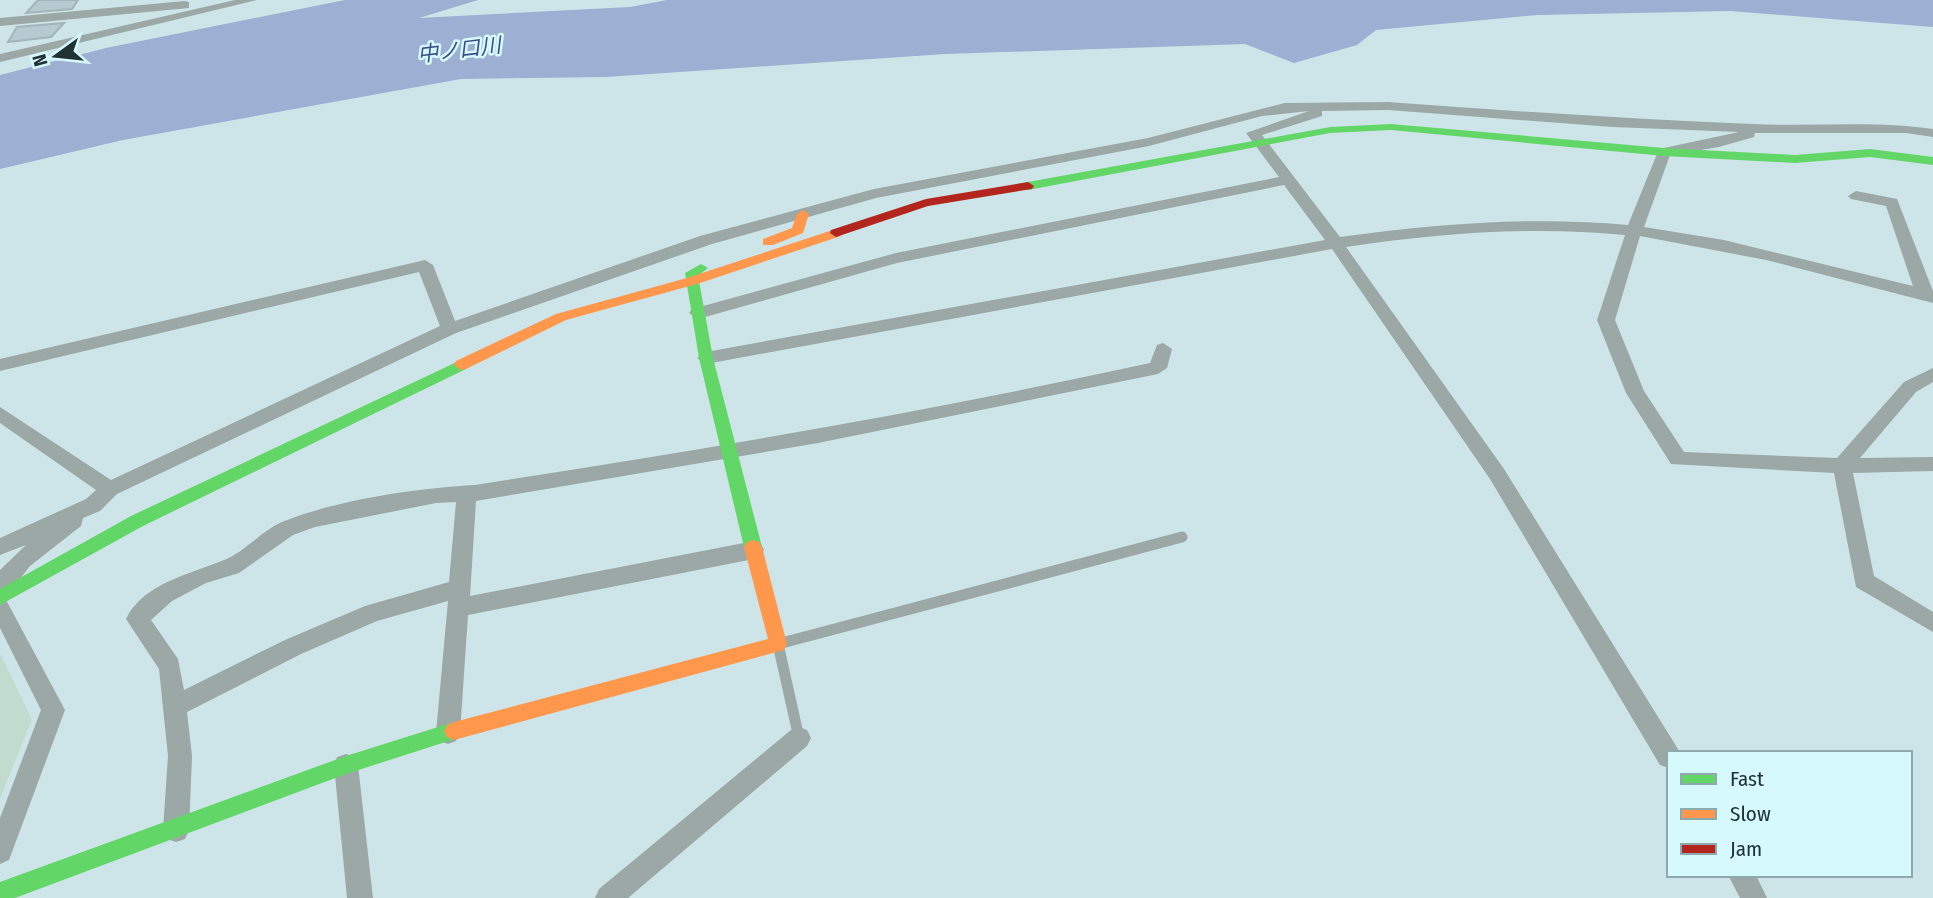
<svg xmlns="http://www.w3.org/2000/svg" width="1933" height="898" viewBox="0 0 1933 898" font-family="'Fira Sans Condensed','Noto Sans JP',sans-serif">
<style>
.green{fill:#c1dbce}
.water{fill:#9dafd3}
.building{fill:#b5cad1;stroke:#a4b5ba;stroke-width:2}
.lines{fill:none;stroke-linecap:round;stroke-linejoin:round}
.lane{stroke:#9ba8a6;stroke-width:11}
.street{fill:#9ba8a6;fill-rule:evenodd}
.fast{fill:#63d668;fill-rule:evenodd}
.slow{fill:#ff974d;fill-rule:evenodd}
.jam{fill:#b3261e;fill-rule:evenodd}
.labels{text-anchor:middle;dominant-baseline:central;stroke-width:5;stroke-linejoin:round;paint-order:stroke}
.far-water-label{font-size:21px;font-style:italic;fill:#3b4c8a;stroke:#d6f9fe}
</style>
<rect width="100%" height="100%" fill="#cde5e8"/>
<!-- green -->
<path class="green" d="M0,653L32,720L0,798Z"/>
<!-- water -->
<path class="water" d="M345,0H478L419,18L630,7L667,0H1933V27L1730,11L1538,15L1376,30L1357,45L1294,63L1245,44L945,54L606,77L461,79L123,140L0,169V75L106,48Z"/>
<!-- building -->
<path class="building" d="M38,0H78L72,9L26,13Z
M64,23L51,37L8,42L17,27Z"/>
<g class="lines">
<!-- lane -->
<path class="lane" d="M799,738L778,644L1182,537"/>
<!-- street -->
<path class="street" d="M235,0H257L0,62V54Z
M185,1L189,2V8L0,26V18Z
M1388,102C1510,111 1631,119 1753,124C1813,127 1874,120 1933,129V137L1906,133H1755L1754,137L1719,147L1670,155L1644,227L1724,240L1913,286L1886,206L1851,199L1848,196L1856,191L1897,199L1933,291V303L1766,260L1640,236L1615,320L1644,391L1684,452L1837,458L1904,382L1933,368V382L1916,392L1860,458L1933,457V471L1853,473L1874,576L1933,612V632L1856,587L1834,473L1671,464L1626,393L1597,320L1625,235C1532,226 1439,233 1346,247L1504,469L1678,749L1679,753H1669V768L1660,765L1490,479L1332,249L706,364L697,358L706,352L1325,240L1284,185L897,263L698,319L689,313L692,309L896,253L1279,177L1246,133L1309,111L1262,116L1149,146L876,198L712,244L456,333L117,494L100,511L83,518L81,526L30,566L5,598L65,710L9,860L0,864V818L41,710L0,628V570L26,545L0,555V538L86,499L96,490L0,423V407L111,480L440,326L419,272L0,371V359L425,260L433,265L455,321L700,236L874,189L1148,138L1285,103ZM1388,110L1613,127L1739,132L1659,149L1628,225C1532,216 1436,224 1340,237L1262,135L1322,116V111Z
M1163,343L1172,349L1167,368L1158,374L818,443L476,501L470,596L754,541L761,544L764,550L761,556L754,559L468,615L460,733L456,741L448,744L440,741L436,733L448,601L377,621L301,654L187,712L192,756L189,830L185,839L176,842L167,839L163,830L168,756L159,669L126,619C143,583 191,574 224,560C245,552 261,531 282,522C336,500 417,488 475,485C701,450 927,412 1150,363L1157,345ZM456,502L449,582L365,606L285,640L184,690L178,659L151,620L172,601L206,583L239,573L293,535L315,527L436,503Z
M799,727L807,730L811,738L807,746L628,898H595L599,889L791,730Z
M346,754L355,757L358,765L373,898H347L334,765L337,757Z
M1728,875H1756L1767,898H1740Z"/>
<!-- fast -->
<path class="fast" d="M1391,124L1664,148L1795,155L1870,149L1933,157V165L1870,157L1795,163L1664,156L1391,130L1330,133L1028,190L1022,186L1028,182L1330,127Z
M701,264L708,268L699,275V281L713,358L762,547L759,552L753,554L747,552L744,547L699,358L685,273Z
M461,360L468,365L466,369L143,526L0,605V589L131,516Z
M454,722L461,725L464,731L461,737L346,774L15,898H0V882L346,756Z"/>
<!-- slow -->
<path class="slow" d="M803,210L809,214L803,233L773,245H763V239L792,228L797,214Z
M836,229L841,230V236L697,284L566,320L466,369L461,370L454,365L456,361L556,314L687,278Z
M753,540L759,542L762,547L787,644L784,650L454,740L447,737L444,731L447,725L454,722L768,639L744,547L747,542Z"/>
<!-- jam -->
<path class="jam" d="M1028,182L1034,186L1032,189L928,206L836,237L830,233L831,230L926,199Z"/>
</g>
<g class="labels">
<!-- far-water labels -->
<g class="far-water-label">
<text transform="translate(459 50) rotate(-7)">中ノ口川</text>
</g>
</g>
<!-- legend -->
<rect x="1667" y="751" width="245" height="126" fill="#d6f9fe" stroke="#8ea9ae" stroke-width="2"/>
<rect x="1681" y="774" width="35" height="10" fill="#63d668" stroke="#8ea9ae" stroke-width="2"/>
<text x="1730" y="786" font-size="21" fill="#213235">Fast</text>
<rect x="1681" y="809" width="35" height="10" fill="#ff974d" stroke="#8ea9ae" stroke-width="2"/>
<text x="1730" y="821" font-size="21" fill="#213235">Slow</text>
<rect x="1681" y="844" width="35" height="10" fill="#b3261e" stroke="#8ea9ae" stroke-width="2"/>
<text x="1730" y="856" font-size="21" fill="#213235">Jam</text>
<!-- north arrow -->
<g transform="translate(56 56) rotate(255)" stroke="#d6f9fe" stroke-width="5" paint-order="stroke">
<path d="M0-5L12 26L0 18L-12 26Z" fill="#213235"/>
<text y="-10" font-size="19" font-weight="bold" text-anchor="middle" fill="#213235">N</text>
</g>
</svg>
